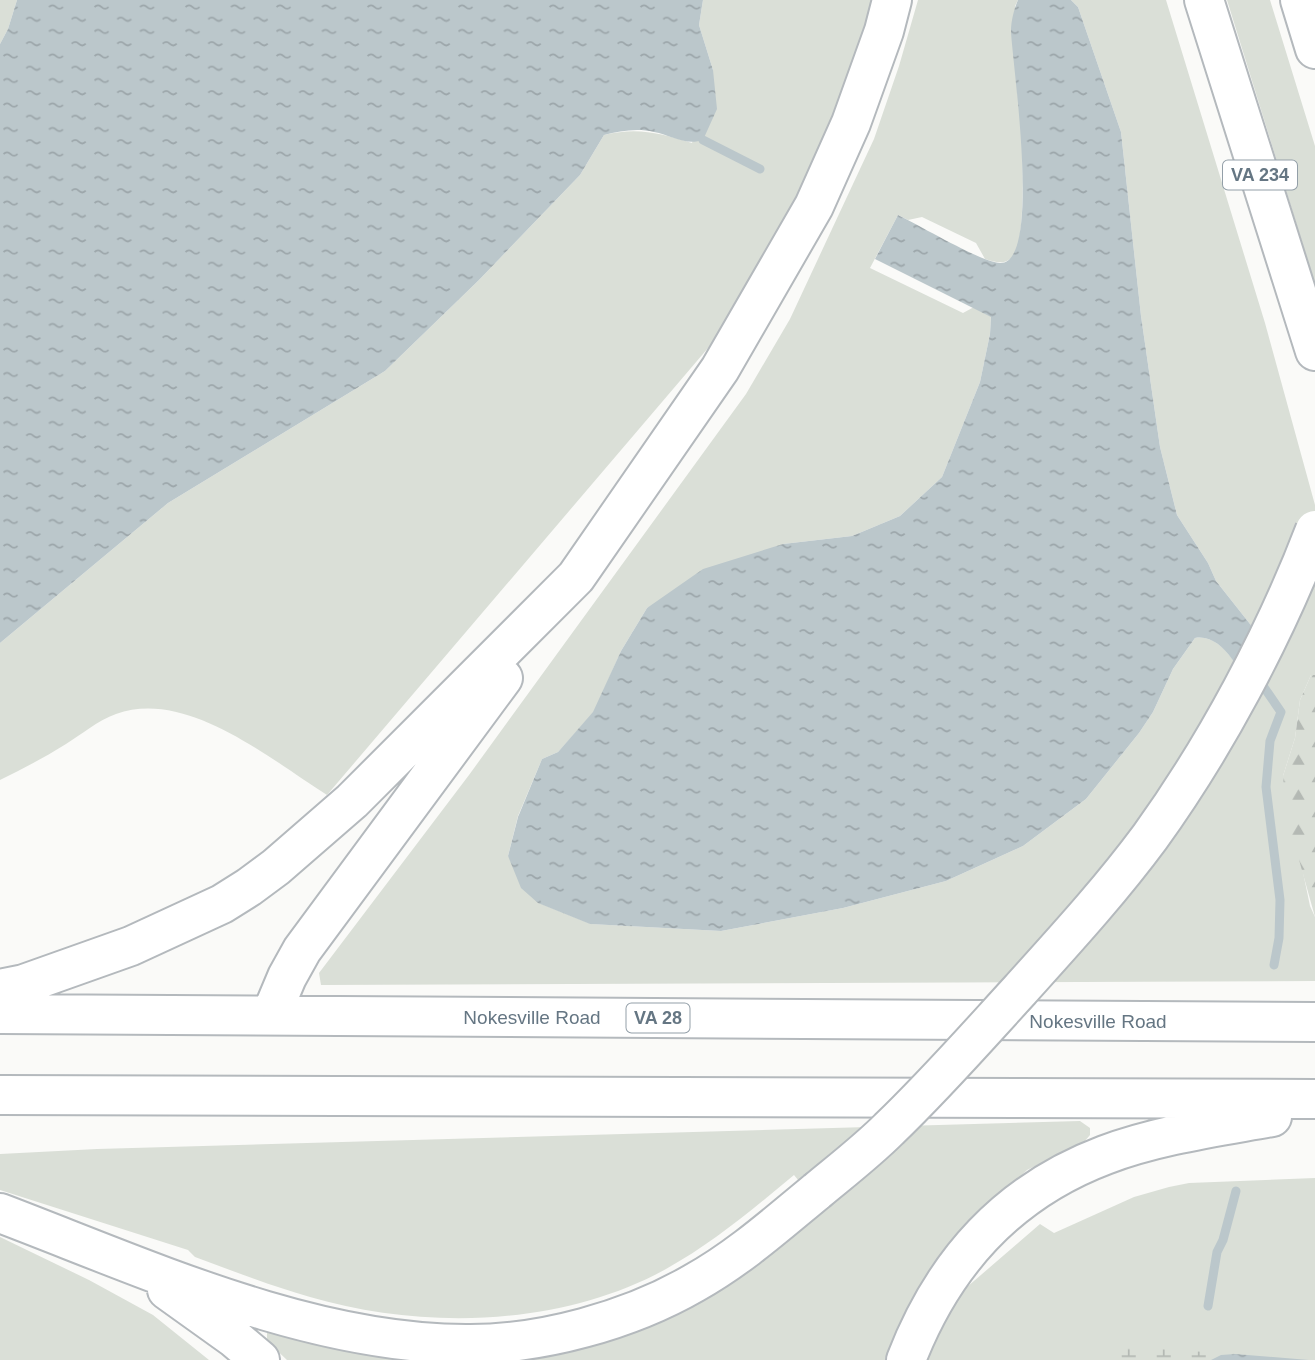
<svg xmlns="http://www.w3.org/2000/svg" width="1315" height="1360" viewBox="0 0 1315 1360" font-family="Helvetica,sans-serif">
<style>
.green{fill:#dadfd7}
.forest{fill:url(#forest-firs)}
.wetland{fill:url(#wetland-marsh)}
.water{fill:url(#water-ripples)}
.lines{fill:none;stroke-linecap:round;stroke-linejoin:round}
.stream{stroke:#bbc7cb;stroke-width:9}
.highway-casing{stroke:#b4b9bd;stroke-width:42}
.highway{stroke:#fff;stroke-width:38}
.highway-bridge-casing{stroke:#b4b9bd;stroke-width:42;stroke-linecap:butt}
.highway-bridge{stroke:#fff;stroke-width:38}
.labels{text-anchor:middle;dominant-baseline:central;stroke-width:7;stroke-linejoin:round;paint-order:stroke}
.shield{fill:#fff;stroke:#939fa8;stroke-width:2}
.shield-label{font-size:18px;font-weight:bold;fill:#657683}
.street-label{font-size:19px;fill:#657683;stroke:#fff}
</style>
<defs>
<pattern id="forest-firs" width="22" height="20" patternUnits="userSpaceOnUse" patternTransform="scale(1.75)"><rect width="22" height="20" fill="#dadfd7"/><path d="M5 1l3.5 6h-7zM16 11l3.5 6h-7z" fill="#b4b9b4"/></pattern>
<pattern id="wetland-marsh" width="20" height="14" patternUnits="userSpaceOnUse" patternTransform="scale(1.75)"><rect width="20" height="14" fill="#dadfd7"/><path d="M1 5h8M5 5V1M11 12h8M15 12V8" fill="none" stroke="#b4b9b4"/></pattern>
<pattern id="water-ripples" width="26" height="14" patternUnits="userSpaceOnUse" patternTransform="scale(1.75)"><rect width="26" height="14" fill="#bbc7cb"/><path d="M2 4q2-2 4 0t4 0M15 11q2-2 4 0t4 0" fill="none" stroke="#9ca6aa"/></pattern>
</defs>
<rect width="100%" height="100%" fill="#fafaf8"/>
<!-- green -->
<path class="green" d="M0,0H17L8,29L0,44Z
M703,0H873L830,139L781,235L714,341L327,795C270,759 186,688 116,714C98,720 81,735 66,744C44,758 22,769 0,780V643L168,503L385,371L479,280L580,175L604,135C638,127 659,133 692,143L713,70L699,25Z
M918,0H1018L1015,6C1017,46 1032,231 1014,255C1005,266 996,262 985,259L976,243L922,217L908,220L898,215L870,268L963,313L974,307L991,316L990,334L980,382L942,477L900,516L852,536L783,544L647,608L621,651L594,712L558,752L542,759L518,816L508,856L539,903L591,924L721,931L843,908L946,881L1023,846L1086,799L1139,733L1153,712L1173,669L1195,638C1224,633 1241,674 1254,695L1250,624L1216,581L1208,563L1177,515L1160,447L1141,316L1121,132L1078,7L1071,0H1166L1265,323L1315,505V675H1311L1300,700L1295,738L1283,776L1310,906L1315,917V981L321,985L319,973L469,775L746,394L790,319L874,139L899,66Z
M1227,0H1270L1315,146V284Z
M1080,1121L1090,1128V1135L1084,1142L1027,1170L969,1228L890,1360H287L267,1341V1331L539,1351L819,1206L794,1175C753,1209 713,1243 666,1269C561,1327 423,1330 310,1297C271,1286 233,1271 195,1257L188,1250L0,1190V1154L97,1149Z
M1315,1178V1360H925L946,1315L967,1287L1040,1224L1054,1233L1134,1197L1169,1187L1189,1183Z
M0,1237L89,1280L153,1315L209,1360H0Z"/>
<!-- forest -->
<path class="forest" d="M1311,675H1315V917L1286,813L1283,776L1295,738L1300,700Z"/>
<!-- wetland -->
<path class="wetland" d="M1129,1347L1235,1354L1221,1355L1211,1360H1109V1348Z"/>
<!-- water -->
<path class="water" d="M17,0H703L699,25L713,70L717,109L703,140C685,146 671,135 654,132C637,128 620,131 604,135L580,175L479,280L385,371L168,503L0,643V44L8,29Z
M1018,0H1071L1078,7L1121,132L1141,316L1160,447L1177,515L1208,563L1216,581L1250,624L1258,638L1255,696C1241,675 1224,633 1195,638L1173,669L1153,712L1139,733L1086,799L1023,846L946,881L843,908L721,931L590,924L538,903L521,888L508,856L518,817L542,759L558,752L593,712L621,651L647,608L703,569L783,544L852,536L900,516L942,477L980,382L990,334L991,317L875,259L898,215C917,224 983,263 1000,263C1043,265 1012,61 1011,31C1011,21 1014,9 1018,0Z
M1235,1354L1309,1360H1211L1221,1355Z"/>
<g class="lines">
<!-- stream -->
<path class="stream" d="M703,140L760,169
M1259,680L1281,712L1270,741L1266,787L1280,900L1279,938L1274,965
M1208,1306L1217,1252L1223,1240L1236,1191"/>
<defs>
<path id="highway" d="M1204,0L1315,351
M1300,0L1315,49
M0,989L24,984L131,946L222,904L249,887L276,867L352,801L576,577L720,369L814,206L851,123L884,31L892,0
M0,1014L1315,1022
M271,1015L287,977L302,950L503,678
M0,1095L1315,1099
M0,1213C145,1268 309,1344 466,1344C541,1345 630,1320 694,1283C739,1258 778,1223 817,1191
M167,1290L234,1338L260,1360
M906,1360C943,1264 1007,1192 1105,1155C1158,1135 1217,1127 1272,1117"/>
</defs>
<!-- highway casing -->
<use href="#highway" class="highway-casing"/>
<!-- highway -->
<use href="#highway" class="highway"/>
<defs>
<path id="highway-bridge" d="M817,1191C841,1171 867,1151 889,1129C935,1085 977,1037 1020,990C1065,940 1110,891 1150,837C1215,747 1275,635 1315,530"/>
</defs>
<!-- highway-bridge casing -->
<use href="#highway-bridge" class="highway-bridge-casing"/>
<!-- highway-bridge -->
<use href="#highway-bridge" class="highway-bridge"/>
</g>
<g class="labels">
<!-- shield labels -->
<g class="shield">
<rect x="1223" y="160.5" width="74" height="29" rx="5"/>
<rect x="626.5" y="1003.5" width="63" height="29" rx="5"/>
</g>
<g class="shield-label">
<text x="1260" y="175">VA 234</text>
<text x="658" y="1018">VA 28</text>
</g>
<!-- street labels -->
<g class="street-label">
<text x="532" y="1017">Nokesville Road</text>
<text x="1098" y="1021">Nokesville Road</text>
</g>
</g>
</svg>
